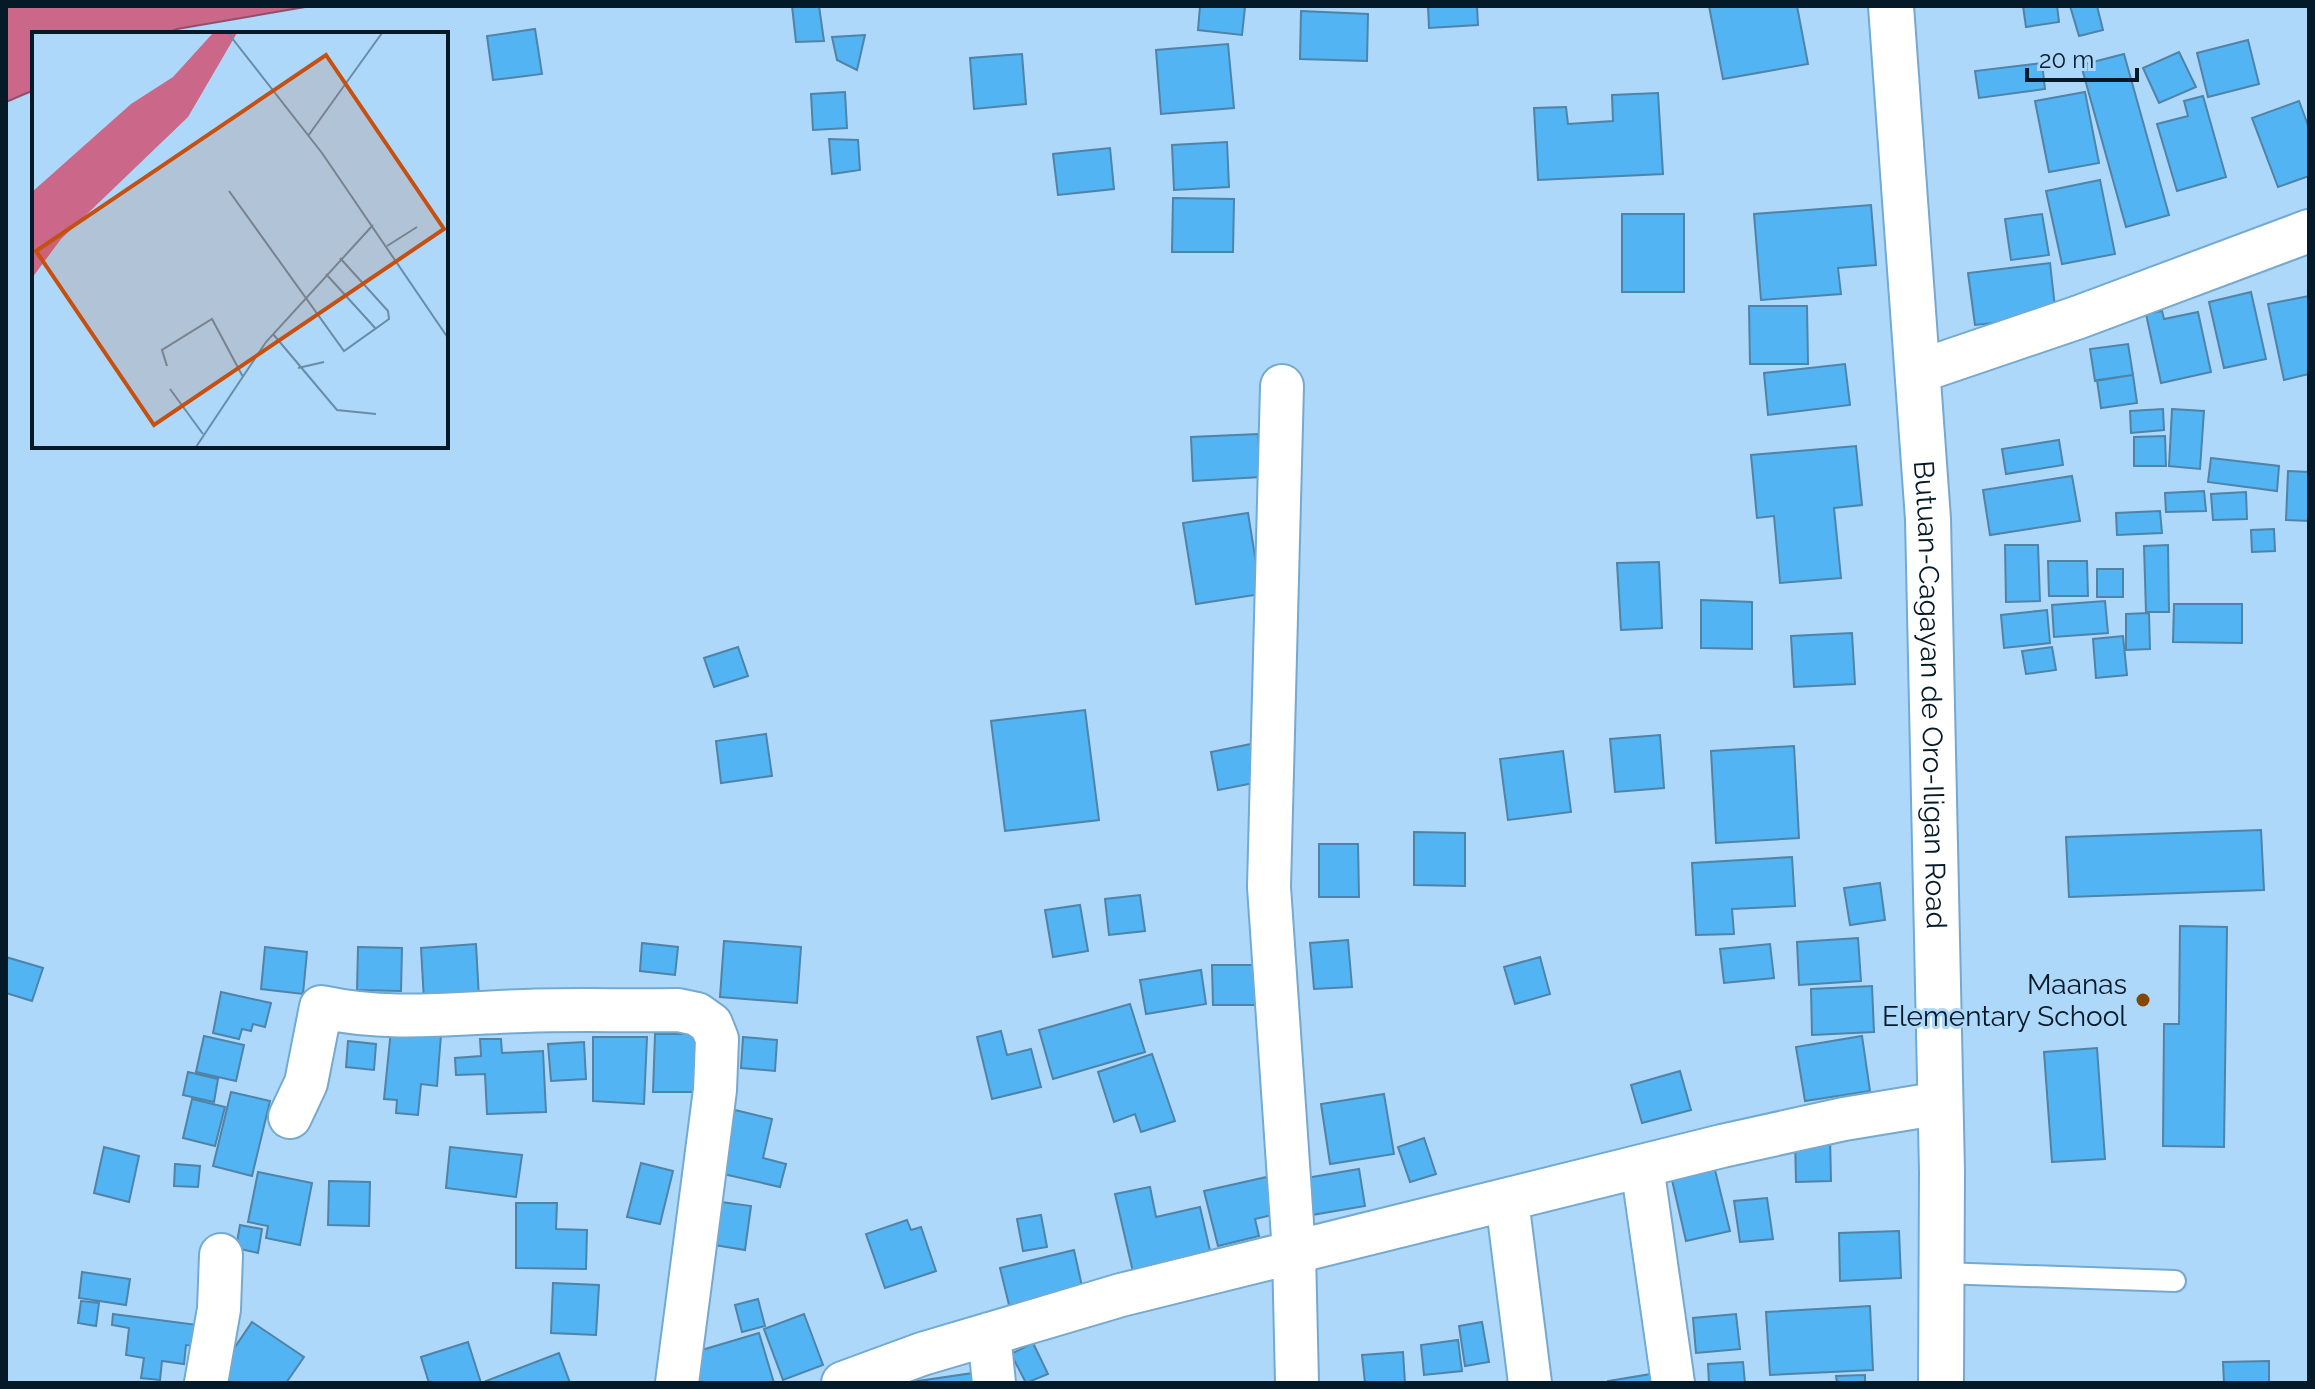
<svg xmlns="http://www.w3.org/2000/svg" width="2315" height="1389" viewBox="0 0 2315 1389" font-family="Raleway,sans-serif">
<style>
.water{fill:#cb6788;stroke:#90506c;stroke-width:2}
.building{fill:#53b4f4;stroke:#4f83a8;stroke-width:2}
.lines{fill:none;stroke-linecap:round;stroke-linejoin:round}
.lane-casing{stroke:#74a9d0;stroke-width:24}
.street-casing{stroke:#74a9d0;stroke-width:46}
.highway-casing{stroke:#74a9d0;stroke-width:48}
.lane{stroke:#fff;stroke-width:20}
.street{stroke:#fff;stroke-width:42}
.highway{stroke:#fff;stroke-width:44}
.poi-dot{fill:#824700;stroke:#add8f9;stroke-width:3}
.labels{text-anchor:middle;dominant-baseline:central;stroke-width:6;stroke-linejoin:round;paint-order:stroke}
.street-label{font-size:28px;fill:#051a29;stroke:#add8f9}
.poi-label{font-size:28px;fill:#051a29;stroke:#add8f9;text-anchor:end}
.inset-road{fill:none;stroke:#6a8ca6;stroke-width:2}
.view{fill:#c65010;fill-opacity:0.15;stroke:#c65010;stroke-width:4}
.inset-edge{fill:none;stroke:#051a29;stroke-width:4}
</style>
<rect width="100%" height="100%" fill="#add8f9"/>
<!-- water -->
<path class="water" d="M6,6H311L177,29L166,34H34V90L6,102Z"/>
<!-- building -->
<path class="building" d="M792,6H819L824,41L796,42Z
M1200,6L1245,7L1242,35L1198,30Z
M1428,6H1477L1478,25L1429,28Z
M1709,6H1797L1808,64L1723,79Z
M2023,6H2057L2059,22L2026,27Z
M2070,6H2097L2103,30L2079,36Z
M1301,11L1368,14L1367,61L1300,59Z
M535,29L542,74L493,80L487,36Z
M865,35L857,70L837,60L832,37Z
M2248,40L2259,84L2208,97L2197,53Z
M1228,44L1234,108L1161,114L1156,50Z
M2179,52L2196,87L2159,103L2143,68Z
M1022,54L1026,104L974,109L970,58Z
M2124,54L2169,215L2126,227L2081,65Z
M2042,63L2045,89L1979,98L1975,71Z
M845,92L847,128L813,130L811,94Z
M2085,92L2099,163L2049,172L2035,101Z
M1658,93L1663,174L1538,180L1534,108L1566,107L1568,124L1613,121L1612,95Z
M2203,96L2226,177L2177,191L2157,124L2188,116L2184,101Z
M2299,101L2309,128V176L2278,187L2252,118Z
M829,139L858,140L860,170L832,174Z
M1227,142L1229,187L1174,190L1172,145Z
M1110,148L1114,189L1058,195L1053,154Z
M2100,180L2115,254L2062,264L2046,191Z
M1173,198L1234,199L1233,252H1172Z
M1871,205L1876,265L1838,268L1841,294L1761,300L1754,214Z
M1622,214H1684V292H1622Z
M2042,214L2049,255L2011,260L2005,219Z
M2050,263L2056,316L1975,325L1968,273Z
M2251,292L2266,359L2224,368L2209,302Z
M2309,296V374L2284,380L2268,304Z
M1749,306H1807L1808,364H1750Z
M2162,311L2164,319L2198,312L2211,372L2161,383L2146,314Z
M2128,344L2133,375L2095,381L2090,349Z
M1845,364L1850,405L1768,415L1764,373Z
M2133,375L2137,403L2101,408L2097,380Z
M2163,409L2164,430L2131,433L2130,411Z
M2172,409L2204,411L2200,469L2169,466Z
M1258,434L1261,477L1193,481L1191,437Z
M2165,436L2166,466H2134V437Z
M2059,440L2063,465L2006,474L2002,449Z
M1856,446L1862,505L1834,508L1841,578L1780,583L1774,516L1757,518L1751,455Z
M2211,458L2279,466L2277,491L2208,482Z
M2288,471L2309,472V521L2286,520Z
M2072,476L2080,521L1990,535L1983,490Z
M2204,491L2206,511L2166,512L2165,493Z
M2246,492L2247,519L2213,520L2211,494Z
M2160,511L2162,533L2117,535L2116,513Z
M1248,513L1261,594L1196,604L1183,523Z
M2274,529L2275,551L2252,552L2251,530Z
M2005,545H2038L2040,601L2006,602Z
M2168,545L2169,612H2146L2144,546Z
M2048,561H2087L2088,596H2049Z
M1659,562L1662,628L1621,630L1617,563Z
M2097,569H2123V597H2097Z
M1701,600L1752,602V649L1701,648Z
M2105,601L2108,633L2054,637L2052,605Z
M2174,604H2242V643L2173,642Z
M2047,610L2050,643L2004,648L2001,615Z
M2149,613L2150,649L2126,650V614Z
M1852,633L1855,684L1794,687L1791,636Z
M2123,636L2127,675L2096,678L2093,639Z
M738,647L748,676L714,687L704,658Z
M2052,647L2056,670L2026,674L2022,651Z
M1085,710L1099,820L1005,831L991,721Z
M766,734L772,776L721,783L716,741Z
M1660,735L1664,788L1615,792L1610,739Z
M1251,744L1259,782L1218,790L1211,752Z
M1794,746L1799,838L1716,843L1711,751Z
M1563,751L1571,812L1508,820L1500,759Z
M2261,830L2264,890L2069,897L2066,837Z
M1414,832L1465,833V886L1414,885Z
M1319,844H1358L1359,897H1319Z
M1792,857L1795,906L1732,909L1734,934L1696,935L1692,863Z
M1880,883L1885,920L1850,925L1844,888Z
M1140,895L1145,931L1109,935L1105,899Z
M1080,905L1088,951L1053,957L1045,910Z
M2180,926L2227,927L2224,1147L2163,1146L2164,1024H2179Z
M1858,938L1861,981L1799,985L1797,942Z
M1348,940L1352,987L1314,989L1310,943Z
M724,941L801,947L797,1003L720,997Z
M642,943L678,947L675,975L640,971Z
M476,944L479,998L424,1001L421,948Z
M1770,944L1774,978L1724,983L1720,949Z
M265,947L307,952L303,994L261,989Z
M358,947L402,948L401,991L357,990Z
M6,957L43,968L32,1001L6,993Z
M1540,957L1550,994L1515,1004L1504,967Z
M1212,965H1255V1005H1213Z
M1201,970L1206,1004L1146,1014L1140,980Z
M1872,986L1874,1032L1812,1035L1811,989Z
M221,992L271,1003L265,1027L253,1024L251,1031L242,1029L239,1039L213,1033Z
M1130,1004L1145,1052L1053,1079L1039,1030Z
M391,1030L441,1035L437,1086L421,1084L418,1115L396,1113L397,1100L384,1099Z
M1001,1031L1007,1055L1031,1049L1041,1087L992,1099L977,1037Z
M655,1034H697L696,1092H653Z
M204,1036L244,1045L236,1081L196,1072Z
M1862,1036L1870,1091L1805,1101L1796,1047Z
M593,1037H647L644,1104L593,1101Z
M743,1037L777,1040L775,1071L741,1068Z
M480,1039H501L502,1053L543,1051L546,1112L487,1114L485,1074L456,1075L455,1058L481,1056Z
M348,1041L376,1044L374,1070L346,1067Z
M584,1042L586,1079L551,1081L548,1044Z
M2097,1048L2105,1159L2052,1162L2044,1052Z
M1152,1054L1175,1121L1141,1132L1135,1114L1114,1122L1098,1072Z
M1680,1071L1691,1110L1642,1123L1631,1085Z
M188,1072L218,1079L214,1102L183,1095Z
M231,1092L270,1101L252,1176L213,1166Z
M1384,1094L1394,1154L1330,1164L1321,1104Z
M192,1099L225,1107L215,1146L183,1138Z
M735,1110L772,1119L763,1158L786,1164L780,1187L719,1173Z
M1830,1137L1831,1181L1796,1182L1795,1138Z
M1424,1138L1436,1174L1410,1182L1398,1147Z
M104,1147L139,1156L129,1202L94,1193Z
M450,1147L522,1155L516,1197L446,1188Z
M641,1163L673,1171L660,1224L627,1217Z
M175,1164L200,1166L198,1187L174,1186Z
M1359,1169L1365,1206L1312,1215L1306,1178Z
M1715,1170L1730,1231L1686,1241L1672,1180Z
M258,1172L312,1183L300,1245L266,1238L268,1226L248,1222Z
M1271,1176L1280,1213L1255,1219L1259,1236L1218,1246L1204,1191Z
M329,1181L370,1182L369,1226L328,1225Z
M1150,1187L1156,1217L1200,1207L1211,1255L1133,1272L1115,1194Z
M1767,1198L1773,1239L1740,1242L1734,1201Z
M714,1201L751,1206L745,1250L708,1244Z
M516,1203H557L556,1229L587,1230L586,1269L516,1268Z
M1041,1215L1047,1247L1023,1251L1017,1219Z
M907,1220L911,1230L921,1227L936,1271L885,1288L866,1234Z
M240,1225L262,1229L258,1253L236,1248Z
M1899,1231L1901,1278L1840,1281L1839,1233Z
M1074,1250L1083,1291L1010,1309L1000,1268Z
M82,1272L130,1279L126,1305L79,1298Z
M553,1283L599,1285L596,1335L551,1333Z
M758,1299L765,1326L742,1332L735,1305Z
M81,1301L99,1303L96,1326L78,1323Z
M1870,1306L1873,1370L1770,1375L1766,1312Z
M113,1314L213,1327L211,1348L186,1345L184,1364L162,1361L160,1380L141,1378L144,1358L126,1355L129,1328L112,1325Z
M804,1314L823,1365L783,1380L764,1329Z
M1736,1314L1740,1349L1696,1353L1693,1318Z
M252,1322L304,1357L286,1383H215L212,1381Z
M1482,1322L1489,1362L1465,1366L1459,1326Z
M759,1333L774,1383H694L685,1355Z
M1458,1340L1462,1371L1424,1375L1421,1345Z
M468,1342L481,1383H429L421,1357Z
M1033,1343L1048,1374L1026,1383L1011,1354Z
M1403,1352L1405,1383H1365L1362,1355Z
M559,1353L570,1383H487L486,1381Z
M2269,1361V1383H2224L2223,1362Z
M1743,1362L1745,1383H1709L1708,1364Z
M980,1372L982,1383L911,1382Z
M1651,1374L1653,1383H1608V1381Z
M1865,1375V1383H1837L1836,1376Z"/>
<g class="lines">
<defs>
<path id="lane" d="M1942,1273L2175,1281"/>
<path id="street" d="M1917,372L2079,317L2309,231
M1282,386L1269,887L1294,1252L1297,1383
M290,1117L306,1083L321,1007C390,1022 454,1013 524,1011C575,1009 626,1011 678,1010L697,1014L711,1024L717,1039L715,1090L677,1383
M1642,1166L1673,1383
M1507,1200L1530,1383
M989,1334L994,1383
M206,1383L219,1309L221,1255
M843,1383L922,1354L1121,1295L1722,1146L1844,1119L1941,1103"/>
<g id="highway">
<path id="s1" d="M1891,6L1928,519L1942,1172L1941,1383"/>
</g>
</defs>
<!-- lane casing -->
<use href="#lane" class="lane-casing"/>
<!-- street casing -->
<use href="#street" class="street-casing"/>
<!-- highway casing -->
<use href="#highway" class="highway-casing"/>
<!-- lane -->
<use href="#lane" class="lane"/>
<!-- street -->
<use href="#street" class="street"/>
<!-- highway -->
<use href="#highway" class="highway"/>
</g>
<!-- markers -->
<circle class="poi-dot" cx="2143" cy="1000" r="8"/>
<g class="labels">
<!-- street labels -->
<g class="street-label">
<text stroke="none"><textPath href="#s1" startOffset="690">Butuan-Cagayan de Oro-Iligan Road</textPath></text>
</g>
<!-- poi labels -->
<g class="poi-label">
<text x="2127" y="984">Maanas<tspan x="2127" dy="32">Elementary School</tspan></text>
</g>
</g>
<!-- overview -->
<g transform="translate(32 32)">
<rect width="416" height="416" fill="#add8f9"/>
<path d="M181,1H205L156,85L29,207L0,246V160L99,72L141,45Z" fill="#cb6788"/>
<path class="inset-road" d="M196,1L290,121L416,306M276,104L350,1M197,159L312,319L357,287L356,279L308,226M355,214L385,195M294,242L344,297M241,302L305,378L344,382M135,334L130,318L180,287L211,345M266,336L292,330M138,357L171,402M164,415L234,310L341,193"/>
<path class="view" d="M294,23L412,197L122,393L4,219Z"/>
<rect width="416" height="416" class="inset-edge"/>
</g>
<!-- border -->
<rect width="2315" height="1389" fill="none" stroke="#051a29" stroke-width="16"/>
<!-- scale -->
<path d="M2027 68v12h110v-12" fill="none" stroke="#051a29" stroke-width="4"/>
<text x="2039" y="68" font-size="24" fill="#051a29" stroke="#add8f9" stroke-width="6" paint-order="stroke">20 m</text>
</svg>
